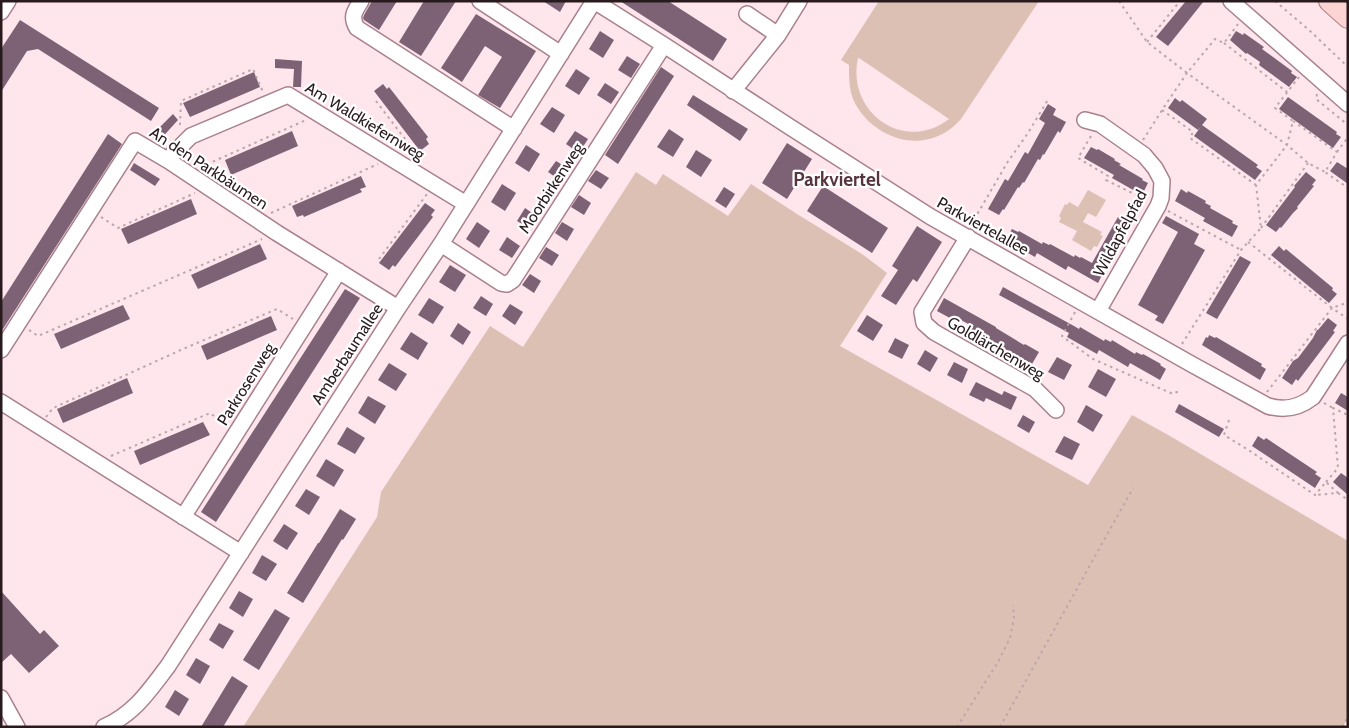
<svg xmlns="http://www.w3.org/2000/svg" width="1349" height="728" viewBox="0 0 1349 728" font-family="Cabin,sans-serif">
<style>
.green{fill:#ddc0b4;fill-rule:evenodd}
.building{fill:#7c6274}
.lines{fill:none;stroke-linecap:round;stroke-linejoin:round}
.minor-casing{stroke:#a8818d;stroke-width:18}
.major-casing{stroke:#b08080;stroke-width:22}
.path{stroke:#bca5ab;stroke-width:2;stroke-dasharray:2.5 4;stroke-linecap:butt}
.minor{stroke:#fff;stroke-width:15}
.major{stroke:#fbd4d3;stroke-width:20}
.labels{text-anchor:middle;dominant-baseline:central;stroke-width:4.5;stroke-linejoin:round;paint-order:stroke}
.street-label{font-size:16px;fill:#291a1e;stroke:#fff}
.quarter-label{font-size:19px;font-weight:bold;fill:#56353f;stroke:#fff}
</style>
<rect width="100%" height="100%" fill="#ffe5ec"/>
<!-- green -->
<path class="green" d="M879,1H1039L961,119C952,129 942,136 929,139C899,147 865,127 853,99C849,88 849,77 849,65L841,60ZM858,58H859L949,119C904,154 846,112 858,58Z
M636,172L656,185L663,174L728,216L751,184L797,214L862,254L887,273L840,346L1088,485L1132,415L1170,436L1348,541V718L1343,727H243L377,517L381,492L490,326L523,347Z
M1088,190L1106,200L1096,217L1088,213L1083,222L1102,232L1100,235L1103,236L1097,247L1094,246L1091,251L1072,240L1077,231L1059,222L1061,218L1059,216L1065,204L1067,205L1069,202L1078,207Z"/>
<!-- building -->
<path class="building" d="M372,1H397L379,30L364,20L363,18L364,15Z
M424,1H456L421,56L399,42Z
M543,1H566L560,12Z
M620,1H668L727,39L713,61Z
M1186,1H1204L1168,46L1156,37Z
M476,14L536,51L500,108L478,95L502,57L485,46L462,82L441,68Z
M20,20L159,108L151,121L38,49L27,51L1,92V49Z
M600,31L614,40L603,58L589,49Z
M1236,31L1243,35L1244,33L1264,47L1262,49L1292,71L1291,73L1297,77L1289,87L1259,65L1260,62L1247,53L1246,54L1230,40Z
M627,56L640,64L631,78L618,70Z
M275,59L302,61L301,87H293L294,69L275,68Z
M661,67L674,76L618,164L605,155Z
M576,69L590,78L579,95L565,86Z
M254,72L260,87L190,117L183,103Z
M605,83L619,92L611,104L597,95Z
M383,84L387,89L389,87L428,137L426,139L429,144L420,151L374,91Z
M693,95L748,129L740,141L687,105Z
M1288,97L1337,132L1336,134L1341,137L1333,148L1279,109Z
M1175,98L1180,102L1182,100L1207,119L1198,130L1168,108Z
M1048,104L1056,109L1053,115L1066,122L1060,133L1058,131L1044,155L1043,154L1040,160L1038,159L1024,183L1023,182L1019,188L1018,187L1004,210L1003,209L999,215L988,209L1005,179L1008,181L1025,152L1028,154L1045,123L1039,119Z
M552,107L565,115L554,133L540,124Z
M173,114L178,120L158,142L153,138V134Z
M1202,125L1258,165L1256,167L1262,171L1255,180L1194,136Z
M669,129L684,139L673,157L657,147Z
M292,131L298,146L231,175L225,160Z
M575,131L588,139L579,153L566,144Z
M108,134L122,144L1,332V302Z
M787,143L812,159L787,199L762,183Z
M526,145L540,154L529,172L515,163Z
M1091,147L1097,150L1098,149L1115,159L1114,160L1121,164L1119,165L1143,179L1142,180L1148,183L1142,195L1112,178L1114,175L1084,158Z
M696,150L712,160L701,177L686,167Z
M556,161L569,169L561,181L548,172Z
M1337,162L1348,169V184L1330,171Z
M134,163L160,179L155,186L130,170Z
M596,170L609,178L601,189L588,181Z
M1306,172L1316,180L1312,185L1314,186L1297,207L1298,208L1293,213L1281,228L1280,227L1276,232L1266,225L1295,187L1294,186Z
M361,176L366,187L360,189L362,192L304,217L303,215L297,217L292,206Z
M502,184L516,193L505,211L491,202Z
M823,186L888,228L872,253L807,211Z
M724,187L735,194L726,208L715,201Z
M1181,189L1187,193L1188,191L1206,201L1205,203L1211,206L1210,208L1233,221L1232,223L1238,226L1232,237L1203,221L1205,218L1175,201Z
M579,195L591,203L584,215L571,207Z
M191,199L197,214L128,244L121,229Z
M425,203L435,210L431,215L433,217L395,267L393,265L389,270L379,263Z
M525,208L538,217L530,229L517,221Z
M1166,216L1199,234L1194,244L1205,250L1163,324L1155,320L1158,316L1138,305L1178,232L1162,223Z
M1118,217L1125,222L1099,267V268L1104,271L1098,283L1068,266L1066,270L1037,253L1035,257L1005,240L1012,229L1018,232L1019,231L1042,244L1043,242L1049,245L1050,244L1074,257L1075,255L1080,258L1081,257L1092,263Z
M477,222L490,231L479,248L466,239Z
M562,222L574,229L567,241L555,233Z
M917,226L942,242L917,282L913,279L896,305L881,296L898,270L892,266Z
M507,237L520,246L512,258L499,250Z
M260,244L267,259L198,289L191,275Z
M1279,246L1284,251L1286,249L1333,288L1332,290L1337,294L1329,303L1271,255Z
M546,247L559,255L552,266L539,258Z
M1240,256L1251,262L1217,319L1206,313Z
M450,265L466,275L455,292L439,282Z
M530,274L541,281L534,293L522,285Z
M1003,287L1074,326L1079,329L1080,327L1104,341L1105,339L1111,342L1112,340L1135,354L1136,352L1142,355L1143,354L1161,364L1160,365L1166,369L1160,380L1130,363L1128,367L1099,350L1097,354L1067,337L1069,333L999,295Z
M345,289L360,298L216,522L201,512Z
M481,296L493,304L486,316L473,308Z
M429,298L444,307L433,324L418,315Z
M944,298L996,327V328L1024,345L1025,344L1039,352L1032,364L970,330L972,326L961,320L959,323L937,311Z
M510,304L523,312L515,325L502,316Z
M123,305L130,319L61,349L54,334Z
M867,315L883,325L873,341L857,331Z
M271,316L277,330L207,360L201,346Z
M1328,318L1337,325L1333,331L1335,332L1298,381L1296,379L1292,385L1282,378L1293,361L1298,358L1313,338L1317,330H1318Z
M458,323L471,332L463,345L450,336Z
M411,332L428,343L418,360L400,349Z
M1209,335L1215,338L1216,337L1262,364L1261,366L1266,369L1260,380L1202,345L1206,337L1208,338Z
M895,338L909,345L902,359L888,352Z
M925,350L938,358L930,372L917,364Z
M1057,357L1072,365L1064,380L1048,372Z
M954,362L968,369L962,383L947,375Z
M389,363L407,374L396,391L378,380Z
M1098,369L1116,379L1106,397L1088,387Z
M127,378L133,393L63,423L57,409Z
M976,382L1002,395L1004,391L1017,397L1011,410L986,398L984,402L969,395Z
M1341,393L1348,397V411L1335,403Z
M368,396L386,406L375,424L358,413Z
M1179,404L1224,429L1219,437L1175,412Z
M1086,405L1103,415L1093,432L1077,422Z
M1023,415L1035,422L1029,433L1017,426Z
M203,422L210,435L140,465L134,451Z
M347,427L365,438L355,454L337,444Z
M1064,436L1080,444L1072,460L1055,452Z
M1258,436L1264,440L1266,438L1317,472L1315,474L1321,478L1315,488L1252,446Z
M326,459L344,470L334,487L316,476Z
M1341,473L1348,478V495L1333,482Z
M306,489L320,497L309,515L295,506Z
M340,509L356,519L343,540L342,539L303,603L287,593L318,543H319Z
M284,524L298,533L287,550L273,541Z
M262,555L277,564L266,581L252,573Z
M1,591L40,634L44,630L59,646L29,673L11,654L1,663Z
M239,591L253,599L243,617L229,608Z
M275,609L290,618L259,670L243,660Z
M219,623L234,631L223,649L209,640Z
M196,658L210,666L200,684L186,675Z
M232,676L248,686L235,707L223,727H201Z
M175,690L189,699L179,716L165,707Z"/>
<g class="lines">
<defs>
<path id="minor" d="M361,1C355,11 350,16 357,28L514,129
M480,1L561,54
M594,1L664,45L790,127L931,217L1193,365L1268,406C1285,411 1299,408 1313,397L1348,343
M1231,1L1348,104
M1,12L8,1
M747,14L778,35
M733,91L778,35L799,1
M1085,120L1100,124L1144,155L1155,168L1162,181L1161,198L1158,206L1098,311
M169,161L173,154L191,136L288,95L466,204
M968,237L922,312L924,323L934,332L1035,389L1056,410
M441,244L501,283L507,284L513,280L664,45
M1,350L135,141L169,161L277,233L398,308
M1,402L241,553
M183,517L339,271
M1,698L17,727
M104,727C134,714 149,691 168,666L398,308L441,244L594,1"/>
<path id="major" d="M1329,1L1348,18"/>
</defs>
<!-- minor casing -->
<use href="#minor" class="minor-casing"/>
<!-- major casing -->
<use href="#major" class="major-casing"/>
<!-- path -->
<path class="path" d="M1119,1L1147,42L1187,73L1215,39L1224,43L1238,24
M1275,1L1309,30L1348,67
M1147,42L1180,1
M1224,43L1287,92
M1317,94L1316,99L1348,125
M376,101L421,160
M1162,110L1193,132L1190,138L1256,185
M1293,121L1337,152L1325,172L1348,188
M180,125L181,101L253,69L263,92
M1091,136L1078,158L1108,176L1106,180L1146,200
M1143,140L1166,104L1187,73L1287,145L1308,163L1325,172
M1337,152L1348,137
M201,167L306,120
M1168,211L1241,250
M271,213L378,164
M101,217L118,228L195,193
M971,225L1007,163L1028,133L1049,98
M1261,228L1308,163
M1248,242L1332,308L1346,303L1348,300
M379,259L427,194
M1075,312L1062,336L1093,359L1173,394L1179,391
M29,330L38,336L262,239
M1182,344L1241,250L1261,228L1256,185L1287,145L1293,121L1275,108L1299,77
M1267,392L1332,308L1348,319
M1324,403L1333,408
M46,417L53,408L183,349L277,309L293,319
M1229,420L1224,435L1247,449L1315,495L1326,482L1338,493L1315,495
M111,456L210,413L226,425
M1326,482L1338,468L1333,408L1348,415
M1338,493L1348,500
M957,727L998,662L1010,638L1014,618L1013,605
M1000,727L1133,488
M1342,727L1348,717"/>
<!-- minor -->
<use href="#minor" class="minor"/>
<!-- major -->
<use href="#major" class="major"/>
</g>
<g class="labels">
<!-- street labels -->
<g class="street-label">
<text transform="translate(365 121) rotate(31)">Am Waldkiefernweg</text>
<text transform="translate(209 168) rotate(33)">An den Parkbäumen</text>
<text transform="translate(551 188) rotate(-57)">Moorbirkenweg</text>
<text transform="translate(983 226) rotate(29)">Parkviertelallee</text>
<text transform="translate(1120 233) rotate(-62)">Wildapfelpfad</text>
<text transform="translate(996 348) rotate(30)">Goldlärchenweg</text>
<text transform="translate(347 354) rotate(-57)">Amberbaumallee</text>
<text transform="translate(246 384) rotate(-58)">Parkrosenweg</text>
</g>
<!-- quarter labels -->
<g class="quarter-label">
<text x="837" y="179">Parkviertel</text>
</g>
</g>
<!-- border -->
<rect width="1349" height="728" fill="none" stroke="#291a1e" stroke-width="5"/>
</svg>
